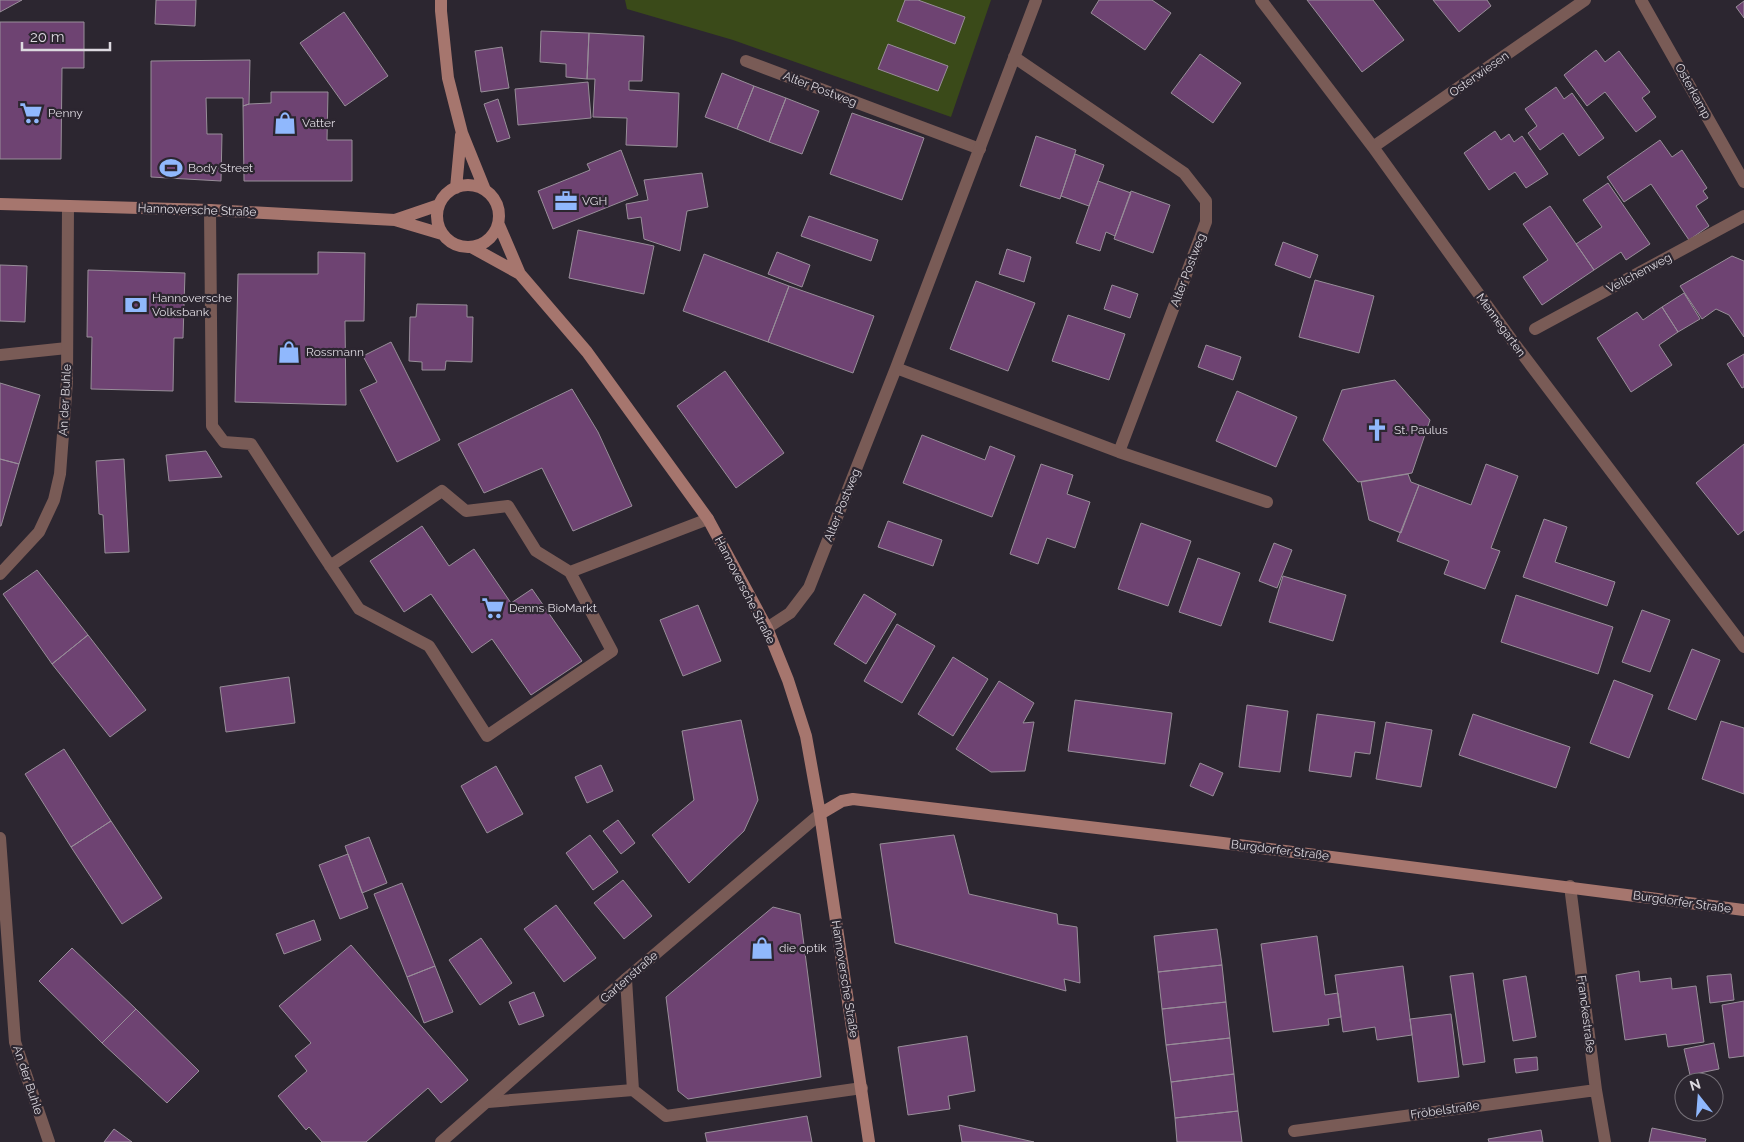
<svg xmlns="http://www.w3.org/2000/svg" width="1744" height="1142" viewBox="0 0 1744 1142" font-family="Raleway,sans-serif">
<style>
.green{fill:#3a4a19}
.building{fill:#6e4372;stroke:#988e99}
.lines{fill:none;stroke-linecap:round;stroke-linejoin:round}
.lane{stroke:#795b56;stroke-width:12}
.street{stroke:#795b56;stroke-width:12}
.secondary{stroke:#a6766e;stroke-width:12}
.labels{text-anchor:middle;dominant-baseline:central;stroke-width:4.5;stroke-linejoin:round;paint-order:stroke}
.street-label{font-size:12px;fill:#ddd9e0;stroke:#2c2630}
.poi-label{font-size:12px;fill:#ddd9e0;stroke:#2c2630;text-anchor:start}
</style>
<rect width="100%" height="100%" fill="#2c2630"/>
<!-- green -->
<path class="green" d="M625,0H991L951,117L733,40L627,9Z"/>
<!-- building -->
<path class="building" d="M0,0H22L0,12Z
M156,0H196L195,26L155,24Z
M905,0H918L965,17L955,44L897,21Z
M1099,0H1152L1171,13L1145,50L1091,13Z
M1307,0H1373L1404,40L1362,72Z
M1433,0H1487L1491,6L1459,32Z
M1744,1V18L1736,7Z
M344,12L388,76L345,106L300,43Z
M0,22H84V68H62L61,159H0Z
M541,31L589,33L587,79L566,77V64L540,62Z
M589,33L644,36L642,81H629V90L679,93L677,147L626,145L627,118L593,117L595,79H587Z
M888,44L948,66L938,91L878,69Z
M502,47L509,88L481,92L475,51Z
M1596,50L1605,62L1619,51L1650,92L1642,98L1656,117L1636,132L1605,92L1587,106L1564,75Z
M1200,54L1241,83L1213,123L1171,93Z
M250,60L249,104L243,106V98H206L207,134H222L221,181L151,177V61Z
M722,73L754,86L737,129L705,117Z
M588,82L591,118L518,125L515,89Z
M754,86L786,98L769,142L737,129Z
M1556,87L1564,99L1572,93L1604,138L1579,156L1563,133L1540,150L1528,133L1537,126L1525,109Z
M271,92H328L327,140H352V181H244L243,106L249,104L271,103Z
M786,98L819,111L802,154L769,142Z
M498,99L510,138L497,142L484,104Z
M852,113L924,138L902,200L830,174Z
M1495,131L1501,140L1509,134L1514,142L1522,136L1548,174L1526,188L1515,172L1489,190L1464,153Z
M1036,136L1076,150L1060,199L1020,186Z
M1660,140L1672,157L1682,150L1707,188L1703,191L1708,198L1696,206L1709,226L1689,240L1651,184L1624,202L1607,177Z
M621,150L638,195L553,229L538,191L590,170L587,164Z
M1075,154L1104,165L1089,206L1061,196Z
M702,173L708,207L687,211L680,251L644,239L641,217L628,219L626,204L648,200L644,180Z
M1098,181L1131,193L1115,236L1106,232L1100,251L1076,243Z
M1608,183L1650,244L1626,260L1621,252L1594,270L1576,244L1602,227L1583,200Z
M1131,191L1170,205L1153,253L1114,239Z
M1550,206L1594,270L1542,305L1523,277L1548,260L1523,224Z
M809,216L878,240L871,261L801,236Z
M578,230L654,246L644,294L569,278Z
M1283,242L1318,255L1310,278L1275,265Z
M1007,249L1031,257L1024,282L999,274Z
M318,252L365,253L364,321H345L346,405L235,402L238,274H318Z
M777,252L810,265L802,287L768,274Z
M704,254L789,286L768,342L683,311Z
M1732,256L1744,261V337L1729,315L1716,309L1702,319L1680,286Z
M0,265L27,266L25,322L0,321Z
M88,270L185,273L183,338H174L173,391L91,389L92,337H87Z
M1315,280L1374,296L1359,353L1299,337Z
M976,281L1035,303L1008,371L950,349Z
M1112,285L1138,294L1130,318L1104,309Z
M789,286L874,316L853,373L768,342Z
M1684,293L1700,319L1678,332L1662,307Z
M417,304L467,305V317H473L472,362L446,361L445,370H422V362L409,361L410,317H416Z
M1662,307L1678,332L1659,345L1672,365L1631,392L1597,338L1637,312L1643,320Z
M1068,315L1125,334L1109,380L1052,361Z
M391,342L440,440L397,462L360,390L377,382L363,356Z
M1206,345L1241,357L1233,380L1198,367Z
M1744,354V387L1742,388L1727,364Z
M725,371L784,453L736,488L677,406Z
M1395,380L1430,420L1412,473L1358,482L1323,440L1342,390Z
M0,383L40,395L19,464L0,459Z
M572,389L598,432L632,506L573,531L542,468L484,493L458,444Z
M1237,391L1297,417L1276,467L1216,441Z
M922,435L985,460L990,446L1015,456L992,517L903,483Z
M1744,444V530L1738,535L1696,483Z
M206,451L222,477L169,481L166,455Z
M0,459L19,464L1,526H0Z
M124,459L129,552L105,553L103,515L99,514L96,461Z
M1041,464L1073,475L1067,494L1090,502L1075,548L1047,538L1038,564L1010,554Z
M1486,464L1518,476L1491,548L1500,551L1485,589L1444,574L1449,561L1397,541L1419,485L1471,505Z
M1408,474L1411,482L1419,485L1401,533L1369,520L1361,482Z
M1544,519L1567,527L1555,562L1615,582L1607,606L1523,577Z
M888,521L942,540L933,566L878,547Z
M1141,523L1191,541L1168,606L1118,589Z
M422,526L449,566L474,549L511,603L532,589L582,661L531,695L492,639L472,653L431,594L404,612L370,561Z
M1274,543L1292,550L1277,588L1259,581Z
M1198,558L1240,573L1221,626L1179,612Z
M37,570L88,635L52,664L3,594Z
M1283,576L1346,595L1333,641L1269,622Z
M864,594L896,614L866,664L834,644Z
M1516,595L1613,627L1598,674L1501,642Z
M698,605L721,661L683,676L660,620Z
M1642,610L1670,620L1650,672L1622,662Z
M897,624L935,646L902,703L864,681Z
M88,635L146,710L110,737L52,664Z
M1692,649L1720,660L1696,720L1668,709Z
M953,657L988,679L953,736L918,714Z
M289,677L295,723L226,732L220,687Z
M1614,680L1653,695L1629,758L1590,743Z
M999,681L1034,703L1023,723L1034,722L1025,771L991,772L956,749Z
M1075,700L1172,713L1165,764L1068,751Z
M1247,705L1288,711L1280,772L1239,767Z
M1317,714L1375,722L1370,754L1355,752L1351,777L1309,771Z
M1473,714L1570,747L1556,788L1459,755Z
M741,720L758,800L744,831L689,883L652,835L694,800L682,731Z
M1721,721L1744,728V794L1702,779Z
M1386,722L1432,730L1421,787L1376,779Z
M64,749L111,821L71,847L25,774Z
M1200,763L1223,773L1213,796L1190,786Z
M601,765L613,791L587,803L575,777Z
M496,766L523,814L487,833L461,786Z
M618,820L635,843L621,854L603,831Z
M111,821L162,898L122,924L71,847Z
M590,835L618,872L593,890L566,853Z
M954,835L969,894L1057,914L1058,924L1077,927L1080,983L1064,979L1066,991L895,943L880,844Z
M369,837L387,883L362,893L345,846Z
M348,854L368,908L340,919L319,865Z
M623,880L652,916L624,939L594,903Z
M402,883L435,966L407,977L374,894Z
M556,905L596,958L564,982L524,929Z
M773,907L800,914L821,1077L688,1099L678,1091L666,997Z
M314,920L321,940L284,954L276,934Z
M1217,929L1222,965L1158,972L1154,936Z
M1317,936L1325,995L1338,993L1341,1017L1328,1019L1329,1025L1273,1032L1261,944Z
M481,938L512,983L480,1005L449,960Z
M351,945L468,1080L441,1103L428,1088L366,1142H322L309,1127L306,1130L278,1096L307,1071L295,1056L311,1043L279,1006Z
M72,948L136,1009L102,1043L39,981Z
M1222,965L1226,1002L1162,1009L1158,972Z
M435,966L453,1012L424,1023L407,977Z
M1403,966L1412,1035L1377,1040L1375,1027L1343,1032L1335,975Z
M1639,971L1640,982L1671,978L1672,989L1696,986L1704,1042L1668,1047L1666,1034L1625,1040L1616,975Z
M1473,973L1485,1062L1463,1065L1450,976Z
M1731,974L1734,1000L1710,1003L1707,976Z
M1526,976L1536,1037L1513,1041L1503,980Z
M534,992L544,1016L519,1025L509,1002Z
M1744,1001V1056L1729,1058L1722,1005Z
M1226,1002L1230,1038L1166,1045L1162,1009Z
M136,1009L199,1071L167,1103L102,1043Z
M1451,1014L1459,1077L1418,1082L1410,1019Z
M967,1036L975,1091L948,1096L950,1109L908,1115L898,1047Z
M1230,1038L1234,1074L1171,1082L1166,1045Z
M1714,1043L1719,1069L1690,1075L1684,1049Z
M1537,1057L1538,1070L1516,1073L1514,1059Z
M1234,1074L1238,1111L1175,1118L1171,1082Z
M1238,1111L1242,1142H1177L1175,1118Z
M807,1116L812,1142H707L705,1133Z
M959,1125L1034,1142H962Z
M1652,1128L1706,1139L1705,1142H1649Z
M114,1129L132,1142H104Z
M1541,1130L1543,1142H1489L1488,1139Z"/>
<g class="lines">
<!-- lane -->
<path class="lane" d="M746,61L980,149
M210,210L212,426L224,442L251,444L321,552L359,609L429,646L487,736L612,651L570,572L536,551L508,506L466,511L442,491L330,566
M0,355L67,348
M570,572L708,519
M626,979L633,1090
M488,1102L633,1090L666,1116L862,1088"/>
<!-- street -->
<path class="street" d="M1261,0L1373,147L1514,343L1744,647
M1641,0L1744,182
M1373,147L1585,0
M1535,329L1744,216
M896,368L1119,452L1206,222V201L1184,173L1014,57
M1119,452L1267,502
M0,574L39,532L54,500L60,474L67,381L68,206
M767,628L790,613L809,588L896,368L1036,0
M0,838L15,1042L49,1142
M1570,886L1596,1090L1605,1142
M1294,1131L1596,1090
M441,1142L626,979L820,814"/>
<!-- secondary -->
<path class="secondary" d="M441,0V11L448,78L462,133L485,190
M437 216a31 31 0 1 1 62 0a31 31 0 1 1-62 0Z
M456,188L461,135
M0,204L210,210L395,220L442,234
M395,220L439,205
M499,225L520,274L587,352L708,519L767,628L788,680L806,736L820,814L869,1142
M473,248L520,274
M820,814L842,801L853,799L1215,842L1744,910"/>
</g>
<!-- icons -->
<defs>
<symbol id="supermarket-bare" viewBox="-9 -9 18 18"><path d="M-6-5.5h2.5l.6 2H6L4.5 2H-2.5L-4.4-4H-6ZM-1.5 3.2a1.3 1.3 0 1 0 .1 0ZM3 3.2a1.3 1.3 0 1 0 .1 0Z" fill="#90b8fd" stroke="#2c2630" stroke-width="2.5" paint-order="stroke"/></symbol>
<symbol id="shop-bare" viewBox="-9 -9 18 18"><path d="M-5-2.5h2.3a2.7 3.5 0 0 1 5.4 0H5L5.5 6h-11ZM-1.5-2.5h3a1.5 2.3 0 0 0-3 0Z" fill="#90b8fd" stroke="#2c2630" stroke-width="2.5" paint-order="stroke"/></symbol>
<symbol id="stadium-bare" viewBox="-9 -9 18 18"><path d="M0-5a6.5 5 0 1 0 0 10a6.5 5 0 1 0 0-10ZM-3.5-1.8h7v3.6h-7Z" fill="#90b8fd" stroke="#2c2630" stroke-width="2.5" paint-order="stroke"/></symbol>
<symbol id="office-bare" viewBox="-9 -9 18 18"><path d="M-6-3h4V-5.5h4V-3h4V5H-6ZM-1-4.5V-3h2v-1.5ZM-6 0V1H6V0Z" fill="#90b8fd" stroke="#2c2630" stroke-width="2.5" paint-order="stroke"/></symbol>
<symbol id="bank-bare" viewBox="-9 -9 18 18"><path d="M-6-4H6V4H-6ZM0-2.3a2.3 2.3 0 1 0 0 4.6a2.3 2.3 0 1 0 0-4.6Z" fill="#90b8fd" stroke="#2c2630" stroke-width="2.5" paint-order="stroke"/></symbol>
<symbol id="church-bare" viewBox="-9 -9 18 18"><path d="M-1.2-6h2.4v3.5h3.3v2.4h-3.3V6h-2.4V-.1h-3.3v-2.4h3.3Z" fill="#90b8fd" stroke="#2c2630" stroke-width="2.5" paint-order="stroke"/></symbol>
</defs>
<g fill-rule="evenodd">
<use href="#supermarket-bare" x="15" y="97" width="32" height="32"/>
<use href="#shop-bare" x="269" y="107" width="32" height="32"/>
<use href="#stadium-bare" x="155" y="152" width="32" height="32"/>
<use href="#office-bare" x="550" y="185" width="32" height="32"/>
<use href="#bank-bare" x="120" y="289" width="32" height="32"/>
<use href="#shop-bare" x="273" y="336" width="32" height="32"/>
<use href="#church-bare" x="1361" y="414" width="32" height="32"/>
<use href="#supermarket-bare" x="477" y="592" width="32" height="32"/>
<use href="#shop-bare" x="746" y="932" width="32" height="32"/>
</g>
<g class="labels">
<!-- street labels -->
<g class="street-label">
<text transform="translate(1479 74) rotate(-35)">Osterwiesen</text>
<text transform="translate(820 89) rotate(21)">Alter Postweg</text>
<text transform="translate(1693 91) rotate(61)">Osterkamp</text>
<text transform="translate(197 210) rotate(2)">Hannoversche Straße</text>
<text transform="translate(1188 270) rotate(-69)">Alter Postweg</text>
<text transform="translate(1639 273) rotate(-28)">Veilchenweg</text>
<text transform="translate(1501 325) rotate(54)">Mennegarten</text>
<text transform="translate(65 400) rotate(-87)">An der Buhle</text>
<text transform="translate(842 505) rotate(-68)">Alter Postweg</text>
<text transform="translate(745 590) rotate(63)">Hannoversche Straße</text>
<text transform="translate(1280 850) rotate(7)">Burgdorfer Straße</text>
<text transform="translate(1682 902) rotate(8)">Burgdorfer Straße</text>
<text transform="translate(629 977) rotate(-41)">Gartenstraße</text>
<text transform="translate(845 979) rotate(81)">Hannoversche Straße</text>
<text transform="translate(1586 1014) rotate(83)">Franckestraße</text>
<text transform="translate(28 1080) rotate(72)">An der Buhle</text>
<text transform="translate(1445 1110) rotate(-8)">Fröbelstraße</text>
</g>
<!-- poi labels -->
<g class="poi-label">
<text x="48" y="113">Penny</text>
<text x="302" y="123">Vatter</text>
<text x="188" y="168">Body Street</text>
<text x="582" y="201">VGH</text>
<text x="152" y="298">Hannoversche<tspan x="152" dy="14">Volksbank</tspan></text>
<text x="306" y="352">Rossmann</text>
<text x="1394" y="430">St. Paulus</text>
<text x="509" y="608">Denns BioMarkt</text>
<text x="779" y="948">die optik</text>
</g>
</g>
<!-- north arrow -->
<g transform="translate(1699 1097) rotate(343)"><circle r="24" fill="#2c2630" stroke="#736e76"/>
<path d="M0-4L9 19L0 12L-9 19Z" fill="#90b8fd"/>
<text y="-8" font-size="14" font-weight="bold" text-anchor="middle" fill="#ddd9e0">N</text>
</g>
<!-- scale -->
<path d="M22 42v8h88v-8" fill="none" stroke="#ddd9e0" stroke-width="2.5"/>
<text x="30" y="42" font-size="15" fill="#ddd9e0" stroke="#2c2630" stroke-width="4" paint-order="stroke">20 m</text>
</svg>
